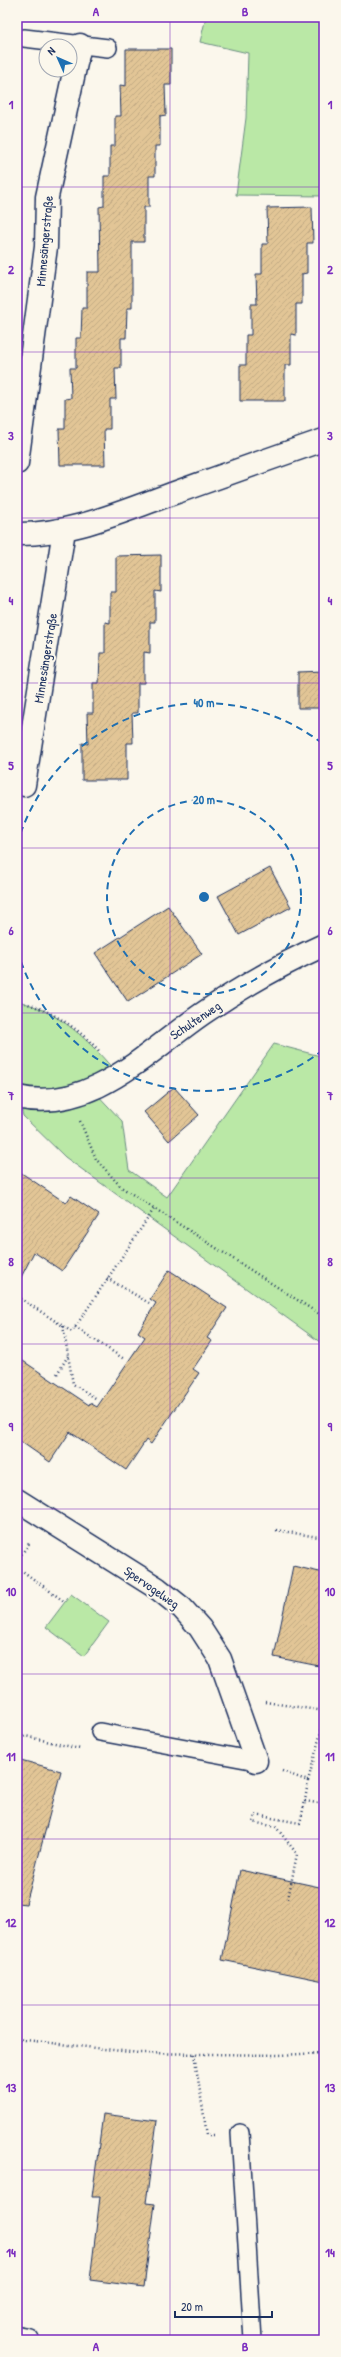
<svg xmlns="http://www.w3.org/2000/svg" width="341" height="2357" viewBox="0 0 341 2357" font-family="'Patrick Hand',sans-serif">
<style>
.green{fill:#bae8a6;stroke:#6a8c82}
.building{fill:url(#building-hatch);stroke:#1b2f5e}
.lines{fill:none;stroke-linecap:round;stroke-linejoin:round}
.service-casing{stroke:#1b2f5e;stroke-width:20}
.minor-casing{stroke:#1b2f5e;stroke-width:25}
.path{stroke:#1b2f5e;stroke-width:2.5;stroke-dasharray:1 3;stroke-linecap:butt}
.service{stroke:#fbf7ec;stroke-width:17}
.minor{stroke:#fbf7ec;stroke-width:22}
.grid{fill:none;stroke:#7b2cbf;stroke-width:1;stroke-opacity:0.55}
.ring{fill:none;stroke:#1f6fb2;stroke-width:2;stroke-dasharray:7 5}
.labels{text-anchor:middle;dominant-baseline:central;stroke-width:4;stroke-linejoin:round;paint-order:stroke}
.street-label{font-size:13px;fill:#1b2f5e;stroke:#fbf7ec}
.centre{fill:#1f6fb2;stroke:#fbf7ec;stroke-width:2}
.ring-label{font-size:12px;text-anchor:middle;font-weight:bold;fill:#1f6fb2;stroke:#fbf7ec;stroke-width:4;stroke-linejoin:round;paint-order:stroke}
.neatline{fill:none;stroke:#7b2cbf;stroke-width:1.5}
.grid-label{font-size:13px;text-anchor:middle;font-weight:bold;fill:#7b2cbf}
</style>
<defs>
<pattern id="building-hatch" width="6" height="6" patternUnits="userSpaceOnUse"><rect width="6" height="6" fill="#e2c596"/><path d="M-1 1l2-2M0 6l6-6M5 7l2-2" fill="none" stroke="#c1aa84"/></pattern>
</defs>
<rect width="100%" height="100%" fill="#fbf7ec"/>
<filter id="ink" filterUnits="userSpaceOnUse"><feTurbulence type="fractalNoise" baseFrequency=".025" numOctaves="2"/><feDisplacementMap in="SourceGraphic" scale="8" xChannelSelector="R" yChannelSelector="G"/><feConvolveMatrix kernelMatrix="1 2 1 2 8 2 1 2 1" color-interpolation-filters="sRGB"/></filter>
<g filter="url(#ink)">
<!-- green -->
<path class="green" d="M206,17H324V196L236,195L246,118L248,53L200,42Z
M17,1001C60,1011 91,1042 118,1075L93,1090L122,1121L129,1170L167,1197L274,1044L324,1057V1345L65,1157L23,1116L19,1098L17,1097Z
M71,1594L109,1622L84,1656L46,1627Z"/>
<!-- building -->
<path class="building" d="M126,49H171V85H165L166,115L160,116V146H155V176H149V207H144V242H132V308H127L126,338H121V368H115L116,399H110V429H104L105,465H60L59,429H65V399L71,398L70,368H76V338H81L82,308H87V272H100L99,207L104,206V176H110V146H115V116H121L120,85L126,86Z
M312,207L313,243H307V273L302,274V304H296V335L291,334V365H285V401H240V365H246V335H251V304H257L256,274H262V244H268L267,208Z
M161,555V592L155,591V622H150V653L144,652V683H138V713H132L133,743H127V780H82V743L88,744L87,713H93V683H99L100,653H105V622L110,623V592H116V556Z
M324,671V708H298V672Z
M270,868L291,907L239,935L218,896Z
M168,906L202,954L128,1002L95,953Z
M174,1087L199,1115L169,1141L144,1112Z
M17,1170L66,1203L71,1196L99,1215L62,1271L34,1252L17,1285Z
M169,1270L227,1308L207,1338L212,1341L193,1369L199,1373L151,1444L146,1440L126,1470L70,1432L50,1462L17,1439V1357L89,1405L90,1403L97,1407L145,1337L138,1332L156,1303L150,1299Z
M293,1566L324,1573V1644L319,1666L274,1657Z
M17,1759L61,1771L26,1904L17,1903Z
M240,1870L324,1888V1981L222,1960Z
M103,2114L157,2121L146,2203L155,2204L144,2287L90,2280L100,2197H92Z"/>
<g class="lines">
<defs>
<path id="service" d="M24,38L108,48
M100,1732L256,1761
M240,2133L253,2340"/>
<path id="minor" d="M17,463L46,247L47,197L80,45
M17,534C69,535 118,513 166,496C219,477 271,458 324,440
M24,785L64,530
M17,1097C90,1114 147,1052 202,1014C240,988 282,964 324,945
M17,1500L157,1588L182,1608L200,1628L220,1659L256,1761
M17,2338L28,2340"/>
</defs>
<!-- service casing -->
<use href="#service" class="service-casing"/>
<!-- minor casing -->
<use href="#minor" class="minor-casing"/>
<!-- path -->
<path class="path" d="M17,1001C48,1008 79,1028 100,1052
M80,1121L96,1159L121,1187L324,1317
M107,1278L149,1303
M17,1296L72,1332L154,1209
M17,1306L21,1299
M63,1326L73,1384L97,1399
M75,1327L124,1359
M57,1374L68,1356
M276,1530L324,1538
M17,1561L30,1542
M17,1567L65,1602
M265,1702L324,1711
M17,1741L25,1736L80,1749
M282,1771L308,1781L305,1801L324,1804
M308,1781L324,1720
M288,1899L297,1854L276,1827L253,1822L255,1815L300,1823L305,1801
M17,2039L139,2053L278,2055L324,2053
M194,2054L207,2135H215"/>
<!-- service -->
<use href="#service" class="service"/>
<!-- minor -->
<use href="#minor" class="minor"/>
</g>
</g>
<!-- grid -->
<path class="grid" d="M170,17V2340M17,187H324M17,352H324M17,518H324M17,683H324M17,848H324M17,1013H324M17,1178H324M17,1344H324M17,1509H324M17,1674H324M17,1839H324M17,2005H324M17,2170H324"/>
<!-- distance rings -->
<g class="ring">
<circle cx="204" cy="897" r="97"/>
<path d="M323 1050A194 194 0 0 1 17 949M17 845A194 194 0 0 1 323 744"/>
</g>
<g class="labels">
<!-- street labels -->
<g class="street-label">
<text transform="translate(44 241) rotate(-85)">Minnesängerstraße</text>
<text transform="translate(45 658) rotate(-81)">Minnesängerstraße</text>
<text transform="translate(195 1020) rotate(-34)">Schultenweg</text>
<text transform="translate(152 1587) rotate(35)">Spervogelweg</text>
</g>
</g>
<circle cx="204" cy="897" r="6" class="centre"/>
<g class="ring-label">
<text x="204" y="707">40 m</text>
<text x="204" y="804">20 m</text>
</g>
<!-- margin -->
<rect width="341" height="2357" fill="none" stroke="#fbf7ec" stroke-width="44"/>
<!-- north arrow -->
<g transform="translate(58 58) rotate(315)"><circle r="19" fill="#fbf7ec" stroke="#a1a7b3"/>
<path d="M0-3L7 15L0 10L-7 15Z" fill="#1f6fb2"/>
<text y="-6" font-size="11" font-weight="bold" text-anchor="middle" fill="#1b2f5e">N</text>
</g>
<!-- scale -->
<path d="M175 2311v6h97v-6" fill="none" stroke="#1b2f5e" stroke-width="2"/>
<text x="181" y="2311" font-size="12" fill="#1b2f5e" stroke="#fbf7ec" stroke-width="3" paint-order="stroke">20 m</text>
<rect x="22" y="22" width="297" height="2313" class="neatline"/>
<g class="grid-label">
<text x="96" y="16">A</text>
<text x="245" y="16">B</text>
<text x="11" y="109">1</text>
<text x="330" y="109">1</text>
<text x="11" y="274">2</text>
<text x="330" y="274">2</text>
<text x="11" y="440">3</text>
<text x="330" y="440">3</text>
<text x="11" y="605">4</text>
<text x="330" y="605">4</text>
<text x="11" y="770">5</text>
<text x="330" y="770">5</text>
<text x="11" y="935">6</text>
<text x="330" y="935">6</text>
<text x="11" y="1100">7</text>
<text x="330" y="1100">7</text>
<text x="11" y="1266">8</text>
<text x="330" y="1266">8</text>
<text x="11" y="1431">9</text>
<text x="330" y="1431">9</text>
<text x="11" y="1596">10</text>
<text x="330" y="1596">10</text>
<text x="11" y="1761">11</text>
<text x="330" y="1761">11</text>
<text x="11" y="1927">12</text>
<text x="330" y="1927">12</text>
<text x="11" y="2092">13</text>
<text x="330" y="2092">13</text>
<text x="11" y="2257">14</text>
<text x="330" y="2257">14</text>
<text x="96" y="2351">A</text>
<text x="245" y="2351">B</text>
</g>
</svg>
